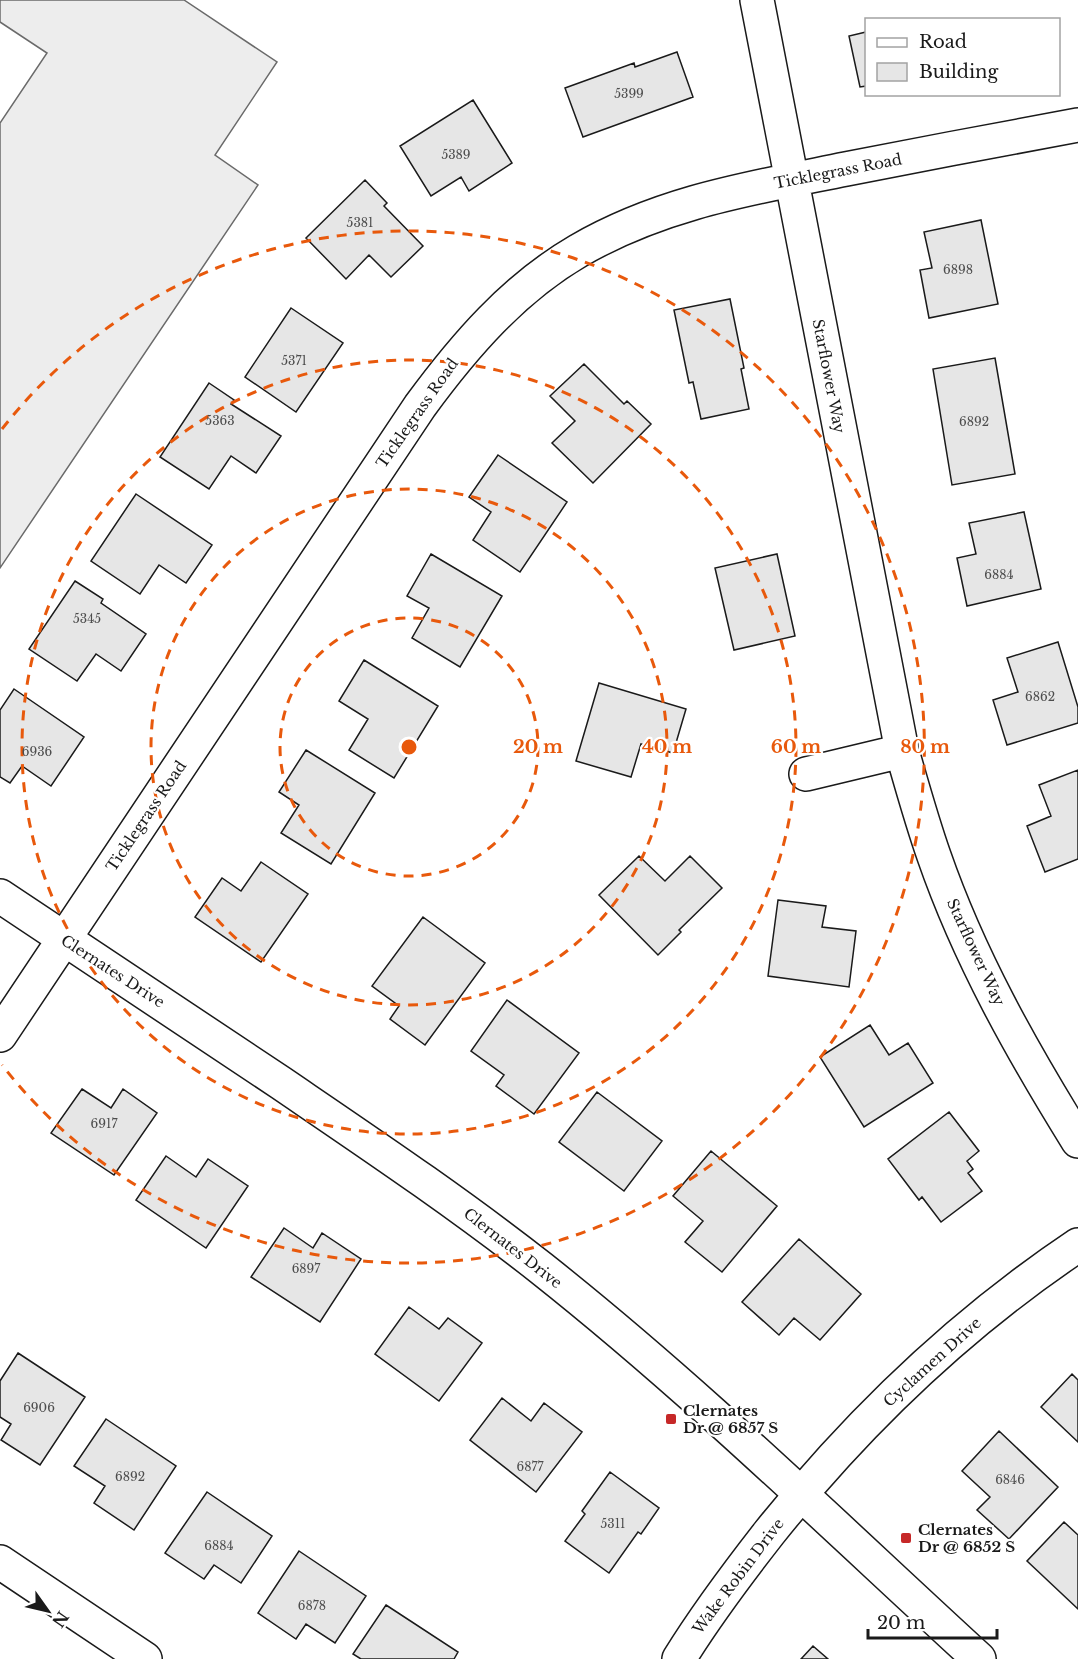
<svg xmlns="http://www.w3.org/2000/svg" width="1078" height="1659" viewBox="0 0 1078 1659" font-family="'Libre Baskerville',serif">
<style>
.parking{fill:#ededed;stroke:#6a6a6a;stroke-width:1.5}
.building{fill:#e6e6e6;stroke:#1a1a1a;stroke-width:1.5}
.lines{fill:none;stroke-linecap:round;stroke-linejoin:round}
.minor-casing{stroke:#1a1a1a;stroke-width:36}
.minor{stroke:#fff;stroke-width:33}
.ring{fill:none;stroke:#e8590c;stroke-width:3;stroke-dasharray:10 8}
.poi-dot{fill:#c62828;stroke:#fff;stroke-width:2}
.labels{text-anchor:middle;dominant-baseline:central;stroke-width:4.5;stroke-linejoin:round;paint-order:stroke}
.number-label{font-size:12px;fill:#4d4d4d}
.street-label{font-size:15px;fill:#1a1a1a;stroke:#fff}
.poi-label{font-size:15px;font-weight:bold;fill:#1a1a1a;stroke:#fff;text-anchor:start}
.centre{fill:#e8590c;stroke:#fff;stroke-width:3}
.ring-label{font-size:18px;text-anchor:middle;font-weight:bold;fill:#e8590c;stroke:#fff;stroke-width:4.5;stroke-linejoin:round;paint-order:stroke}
</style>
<rect width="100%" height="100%" fill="#fff"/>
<!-- parking -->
<path class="parking" d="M0,0H184L277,62L215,155L258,185L0,568V123L47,53L0,22Z"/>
<!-- building -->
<path class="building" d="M866,32V86L860,87L849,36Z
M677,52L693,97L583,137L565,88L634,63L635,67Z
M473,100L512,163L469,191L461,177L431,196L400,146Z
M365,180L387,203L384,206L423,246L391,277L369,255L346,279L306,238Z
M981,220L998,304L929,318L920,270L932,268L924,232Z
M730,299L744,368L741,369L749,409L701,419L693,382L689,383L674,310Z
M291,308L343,343L296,412L245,377Z
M995,358L1015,474L952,485L933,369Z
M584,364L624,404L627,401L651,424L593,483L552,443L575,421L550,396Z
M209,383L234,400L231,404L281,436L256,473L231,456L209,489L160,457Z
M498,455L567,502L520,572L473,540L491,512L469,497Z
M136,494L212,545L186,583L159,565L140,594L91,561Z
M1024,512L1041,589L967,606L957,558L976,554L969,523Z
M431,554L502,596L460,667L412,638L429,608L407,596Z
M777,554L795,636L734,650L715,568Z
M75,581L103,599L101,603L146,634L121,671L96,654L77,681L29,649Z
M1058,642L1078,707V723L1007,745L993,700L1018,692L1007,658Z
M364,660L438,706L394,778L349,750L368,719L339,701Z
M599,683L686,709L673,753L641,744L631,777L576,761Z
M14,689L84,737L51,786L22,766L10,783L0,777V710Z
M306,750L375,793L331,864L281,833L299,805L279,792Z
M1078,770V859L1045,872L1027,826L1051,816L1039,785Z
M639,856L665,881L690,856L722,888L679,930L681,932L658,955L599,895Z
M261,862L308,894L261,962L195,917L222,878L241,891Z
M778,900L826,906L822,927L856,931L849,987L768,976Z
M423,917L485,963L425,1045L390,1019L399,1006L372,986Z
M507,1000L579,1053L534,1114L496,1086L504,1075L471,1051Z
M870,1025L889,1055L908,1043L933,1083L864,1127L820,1057Z
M82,1089L111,1108L123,1089L157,1113L114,1175L51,1133Z
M597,1092L662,1141L624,1191L559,1142Z
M949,1112L979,1151L967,1161L973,1169L968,1173L982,1191L941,1222L922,1197L919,1200L888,1159Z
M711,1151L777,1206L722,1272L685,1242L703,1221L673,1196Z
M166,1156L196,1177L208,1159L248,1186L206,1248L136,1200Z
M284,1228L313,1248L322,1233L361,1259L320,1322L251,1277Z
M799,1239L861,1294L820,1340L794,1318L779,1335L742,1302Z
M409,1307L439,1329L448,1318L482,1343L439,1401L375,1354Z
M18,1353L85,1397L40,1465L1,1440L11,1424L0,1417V1381Z
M1072,1374L1078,1380V1442L1041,1407Z
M502,1398L531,1421L544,1403L582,1432L536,1492L470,1440Z
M106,1419L176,1466L134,1530L94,1503L105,1486L74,1466Z
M999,1431L1058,1487L1009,1539L977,1510L990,1497L962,1471Z
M610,1472L659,1508L641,1534L638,1532L609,1573L565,1541L585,1514L582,1511Z
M207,1492L272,1536L241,1583L214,1565L204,1579L165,1553Z
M1064,1522L1078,1535V1609L1027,1561Z
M299,1551L366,1596L335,1643L306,1624L296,1639L258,1613Z
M386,1605L458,1652L454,1659H361L353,1654Z
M813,1646L828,1659H801Z"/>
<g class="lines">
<defs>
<path id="minor" d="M757,0L902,751C912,786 922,822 934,856C969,957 1022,1051 1078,1141
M806,774L902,751
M0,896C94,959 188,1021 281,1083C369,1143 457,1202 541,1268C694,1389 835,1527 979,1659
M0,1035L420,406C464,346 513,289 578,251C662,202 752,188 846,169C923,154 1001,139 1078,125
M0,1562L145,1659
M679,1659C706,1615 737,1574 769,1533C857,1423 960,1324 1078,1245"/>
</defs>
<!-- minor casing -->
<use href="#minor" class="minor-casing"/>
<!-- minor -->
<use href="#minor" class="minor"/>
</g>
<!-- distance rings -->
<g class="ring">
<circle cx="409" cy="747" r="129"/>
<circle cx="409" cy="747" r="258"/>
<circle cx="409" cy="747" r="387"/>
<path d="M2 429A516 516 0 1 1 2 1065"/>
</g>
<!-- markers -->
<g class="poi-dot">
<rect x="665" y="1413" width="12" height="12" rx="3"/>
<rect x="900" y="1532" width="12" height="12" rx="3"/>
</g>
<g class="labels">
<!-- number labels -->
<g class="number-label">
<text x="629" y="93">5399</text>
<text x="456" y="154">5389</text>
<text x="360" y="222">5381</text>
<text x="958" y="269">6898</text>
<text x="294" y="360">5371</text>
<text x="220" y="420">5363</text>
<text x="974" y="421">6892</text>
<text x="999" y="574">6884</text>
<text x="87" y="618">5345</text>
<text x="1040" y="696">6862</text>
<text x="37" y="751">6936</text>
<text x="104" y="1123">6917</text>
<text x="306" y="1268">6897</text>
<text x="39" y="1407">6906</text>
<text x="530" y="1466">6877</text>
<text x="130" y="1476">6892</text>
<text x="1010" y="1479">6846</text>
<text x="613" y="1523">5311</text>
<text x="219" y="1545">6884</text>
<text x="312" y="1605">6878</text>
</g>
<!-- street labels -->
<g class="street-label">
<text transform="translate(838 171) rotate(-11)">Ticklegrass Road</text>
<text transform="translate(829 376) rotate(79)">Starflower Way</text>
<text transform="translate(417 413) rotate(-55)">Ticklegrass Road</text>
<text transform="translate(146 816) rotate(-56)">Ticklegrass Road</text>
<text transform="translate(976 952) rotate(65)">Starflower Way</text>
<text transform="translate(113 971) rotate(33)">Clernates Drive</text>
<text transform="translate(513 1248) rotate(38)">Clernates Drive</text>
<text transform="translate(932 1362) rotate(-42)">Cyclamen Drive</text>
<text transform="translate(738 1576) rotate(-53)">Wake Robin Drive</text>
</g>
<!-- poi labels -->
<g class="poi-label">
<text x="683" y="1410">Clernates<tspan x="683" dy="17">Dr @ 6857 S</tspan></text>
<text x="918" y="1529">Clernates<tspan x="918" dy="17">Dr @ 6852 S</tspan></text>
</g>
</g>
<circle cx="409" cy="747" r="9" class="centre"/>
<g class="ring-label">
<text x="538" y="753">20 m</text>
<text x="667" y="753">40 m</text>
<text x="796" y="753">60 m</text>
<text x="925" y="753">80 m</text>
</g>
<!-- legend -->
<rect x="865" y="18" width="195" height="78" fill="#ffffff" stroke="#a3a3a3" stroke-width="1.5"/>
<rect x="877" y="38" width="30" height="9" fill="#ffffff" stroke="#a3a3a3" stroke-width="1.5"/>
<text x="919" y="48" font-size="18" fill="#1a1a1a">Road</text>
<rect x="877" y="63" width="30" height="18" fill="#e6e6e6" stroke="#a3a3a3" stroke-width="1.5"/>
<text x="919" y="78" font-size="18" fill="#1a1a1a">Building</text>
<!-- north arrow -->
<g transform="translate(48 1611) rotate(124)" stroke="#ffffff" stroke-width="4.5" paint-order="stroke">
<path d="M0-4.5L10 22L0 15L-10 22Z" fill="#1a1a1a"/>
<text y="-9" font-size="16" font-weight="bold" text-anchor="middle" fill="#1a1a1a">N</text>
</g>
<!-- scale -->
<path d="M868 1629v9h129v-9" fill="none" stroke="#1a1a1a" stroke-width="3"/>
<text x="877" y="1629" font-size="18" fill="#1a1a1a" stroke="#ffffff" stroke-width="4.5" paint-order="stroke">20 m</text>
</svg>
